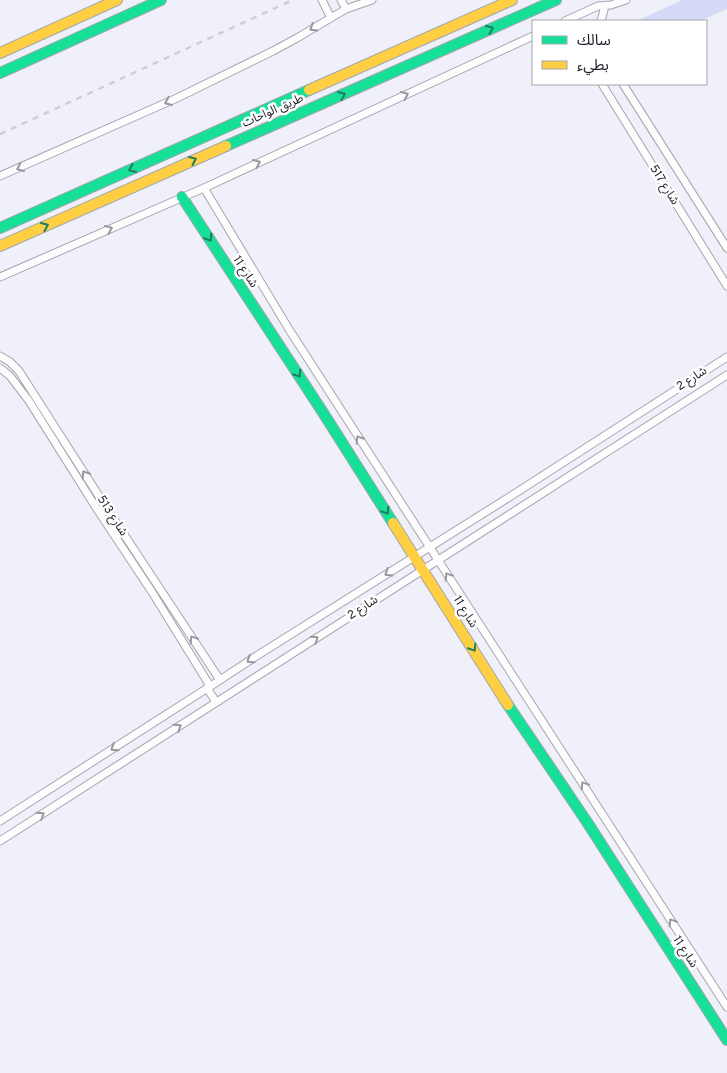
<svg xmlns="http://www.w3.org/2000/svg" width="727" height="1073" viewBox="0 0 727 1073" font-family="Overpass,'Noto Sans Arabic',sans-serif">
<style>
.green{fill:#d6daf8}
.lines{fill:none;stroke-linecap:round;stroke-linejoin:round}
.street-casing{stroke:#a4a5af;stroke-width:9}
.fast-casing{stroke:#a4a5af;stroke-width:12}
.slow-casing{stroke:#a4a5af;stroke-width:12}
.street{stroke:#fdfdfe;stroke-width:7}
.fast{stroke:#16e098;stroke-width:10}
.slow{stroke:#ffcf43;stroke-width:10}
.rail{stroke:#cfcfd2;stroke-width:2.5;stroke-dasharray:6 6;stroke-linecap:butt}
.oneway{stroke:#98999e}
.oneway2{stroke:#1a7f60}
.labels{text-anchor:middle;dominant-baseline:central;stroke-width:5;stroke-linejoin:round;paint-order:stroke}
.street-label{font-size:12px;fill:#1d1e29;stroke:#fff}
</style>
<rect width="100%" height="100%" fill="#eff0fa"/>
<!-- green -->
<path class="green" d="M682,0H727V9L700,21H637Z"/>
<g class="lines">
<defs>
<path id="street" d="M322,0L331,18
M341,0L346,9
M565,21L598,6L611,5L626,0
M601,21L605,6
M602,84L727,286
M623,84L727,248
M0,176L177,98L273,51L297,38L346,9L372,0
M204,188L290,331L727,1007
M0,277L204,188L533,36
M0,356L10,362L19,371L104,504L220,680
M0,368L10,376L29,401L97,509L152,592L210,686
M207,688L216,702
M0,821L220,680L258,655L511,496L727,357
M0,841L727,375
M667,948L683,939"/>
<path id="fast" d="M0,73L161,0
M226,146L556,0
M182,197L322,411L393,523
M0,228L309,90
M508,705L587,822L727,1040"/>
<path id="slow" d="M0,53L117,0
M309,90L512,0
M0,246L226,146
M393,523L508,705"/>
</defs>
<!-- street casing -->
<use href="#street" class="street-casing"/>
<!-- fast casing -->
<use href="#fast" class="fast-casing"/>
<!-- slow casing -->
<use href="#slow" class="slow-casing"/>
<!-- street -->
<use href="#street" class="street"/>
<!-- fast -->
<use href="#fast" class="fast"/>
<!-- slow -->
<use href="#slow" class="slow"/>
<!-- rail -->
<path class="rail" d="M0,134L293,0"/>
</g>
<!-- one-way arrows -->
<defs><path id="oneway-chevron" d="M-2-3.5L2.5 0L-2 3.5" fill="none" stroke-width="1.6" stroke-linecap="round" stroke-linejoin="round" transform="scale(1.25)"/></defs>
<g class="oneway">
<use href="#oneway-chevron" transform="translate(313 28) rotate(148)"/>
<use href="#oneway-chevron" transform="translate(405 95) rotate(-25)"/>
<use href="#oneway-chevron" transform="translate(168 102) rotate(157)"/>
<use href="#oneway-chevron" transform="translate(257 163) rotate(-25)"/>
<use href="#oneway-chevron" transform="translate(20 168) rotate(156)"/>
<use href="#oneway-chevron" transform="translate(109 229) rotate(-24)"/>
<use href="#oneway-chevron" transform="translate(359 439) rotate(-123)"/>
<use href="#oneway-chevron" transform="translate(85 474) rotate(-122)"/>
<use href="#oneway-chevron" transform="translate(388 573) rotate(148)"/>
<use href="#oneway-chevron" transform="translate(448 576) rotate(-123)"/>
<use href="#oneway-chevron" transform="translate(193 639) rotate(-123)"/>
<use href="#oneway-chevron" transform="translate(315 639) rotate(-33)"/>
<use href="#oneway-chevron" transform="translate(250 660) rotate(146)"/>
<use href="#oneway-chevron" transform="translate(178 727) rotate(-33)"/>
<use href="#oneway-chevron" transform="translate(114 748) rotate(147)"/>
<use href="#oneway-chevron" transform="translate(584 785) rotate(-123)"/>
<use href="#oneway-chevron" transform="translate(41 815) rotate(-33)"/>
<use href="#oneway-chevron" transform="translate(672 922) rotate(-123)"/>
</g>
<g class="oneway2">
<use href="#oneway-chevron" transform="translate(490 29) rotate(-24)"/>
<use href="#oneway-chevron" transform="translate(342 95) rotate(-24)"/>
<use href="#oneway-chevron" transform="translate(193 160) rotate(-24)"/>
<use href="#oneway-chevron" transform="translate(132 169) rotate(156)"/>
<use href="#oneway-chevron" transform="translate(45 226) rotate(-24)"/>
<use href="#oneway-chevron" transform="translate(209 238) rotate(57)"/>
<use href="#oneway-chevron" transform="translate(298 374) rotate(57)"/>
<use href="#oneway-chevron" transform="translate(386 511) rotate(57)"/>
<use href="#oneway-chevron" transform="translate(473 648) rotate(58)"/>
</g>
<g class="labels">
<!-- street labels -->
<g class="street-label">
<text transform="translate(273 111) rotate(-24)">طريق الواحات</text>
<text transform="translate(664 185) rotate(58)">شارع 517</text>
<text transform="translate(245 272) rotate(57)">شارع 11</text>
<text transform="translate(692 379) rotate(-33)">شارع 2</text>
<text transform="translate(112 516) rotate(57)">شارع 513</text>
<text transform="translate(363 608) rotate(-33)">شارع 2</text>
<text transform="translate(465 612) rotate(58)">شارع 11</text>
<text transform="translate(685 952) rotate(57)">شارع 11</text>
</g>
</g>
<!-- legend -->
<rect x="532" y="20" width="175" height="65" fill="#ffffff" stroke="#a5a5a9"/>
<rect x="542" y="36" width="25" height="8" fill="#16e098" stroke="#a5a5a9"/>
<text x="577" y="45" font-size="15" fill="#1d1e29">سالك</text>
<rect x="542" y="61" width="25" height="8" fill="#ffcf43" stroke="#a5a5a9"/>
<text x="577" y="70" font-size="15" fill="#1d1e29">بطيء</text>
</svg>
